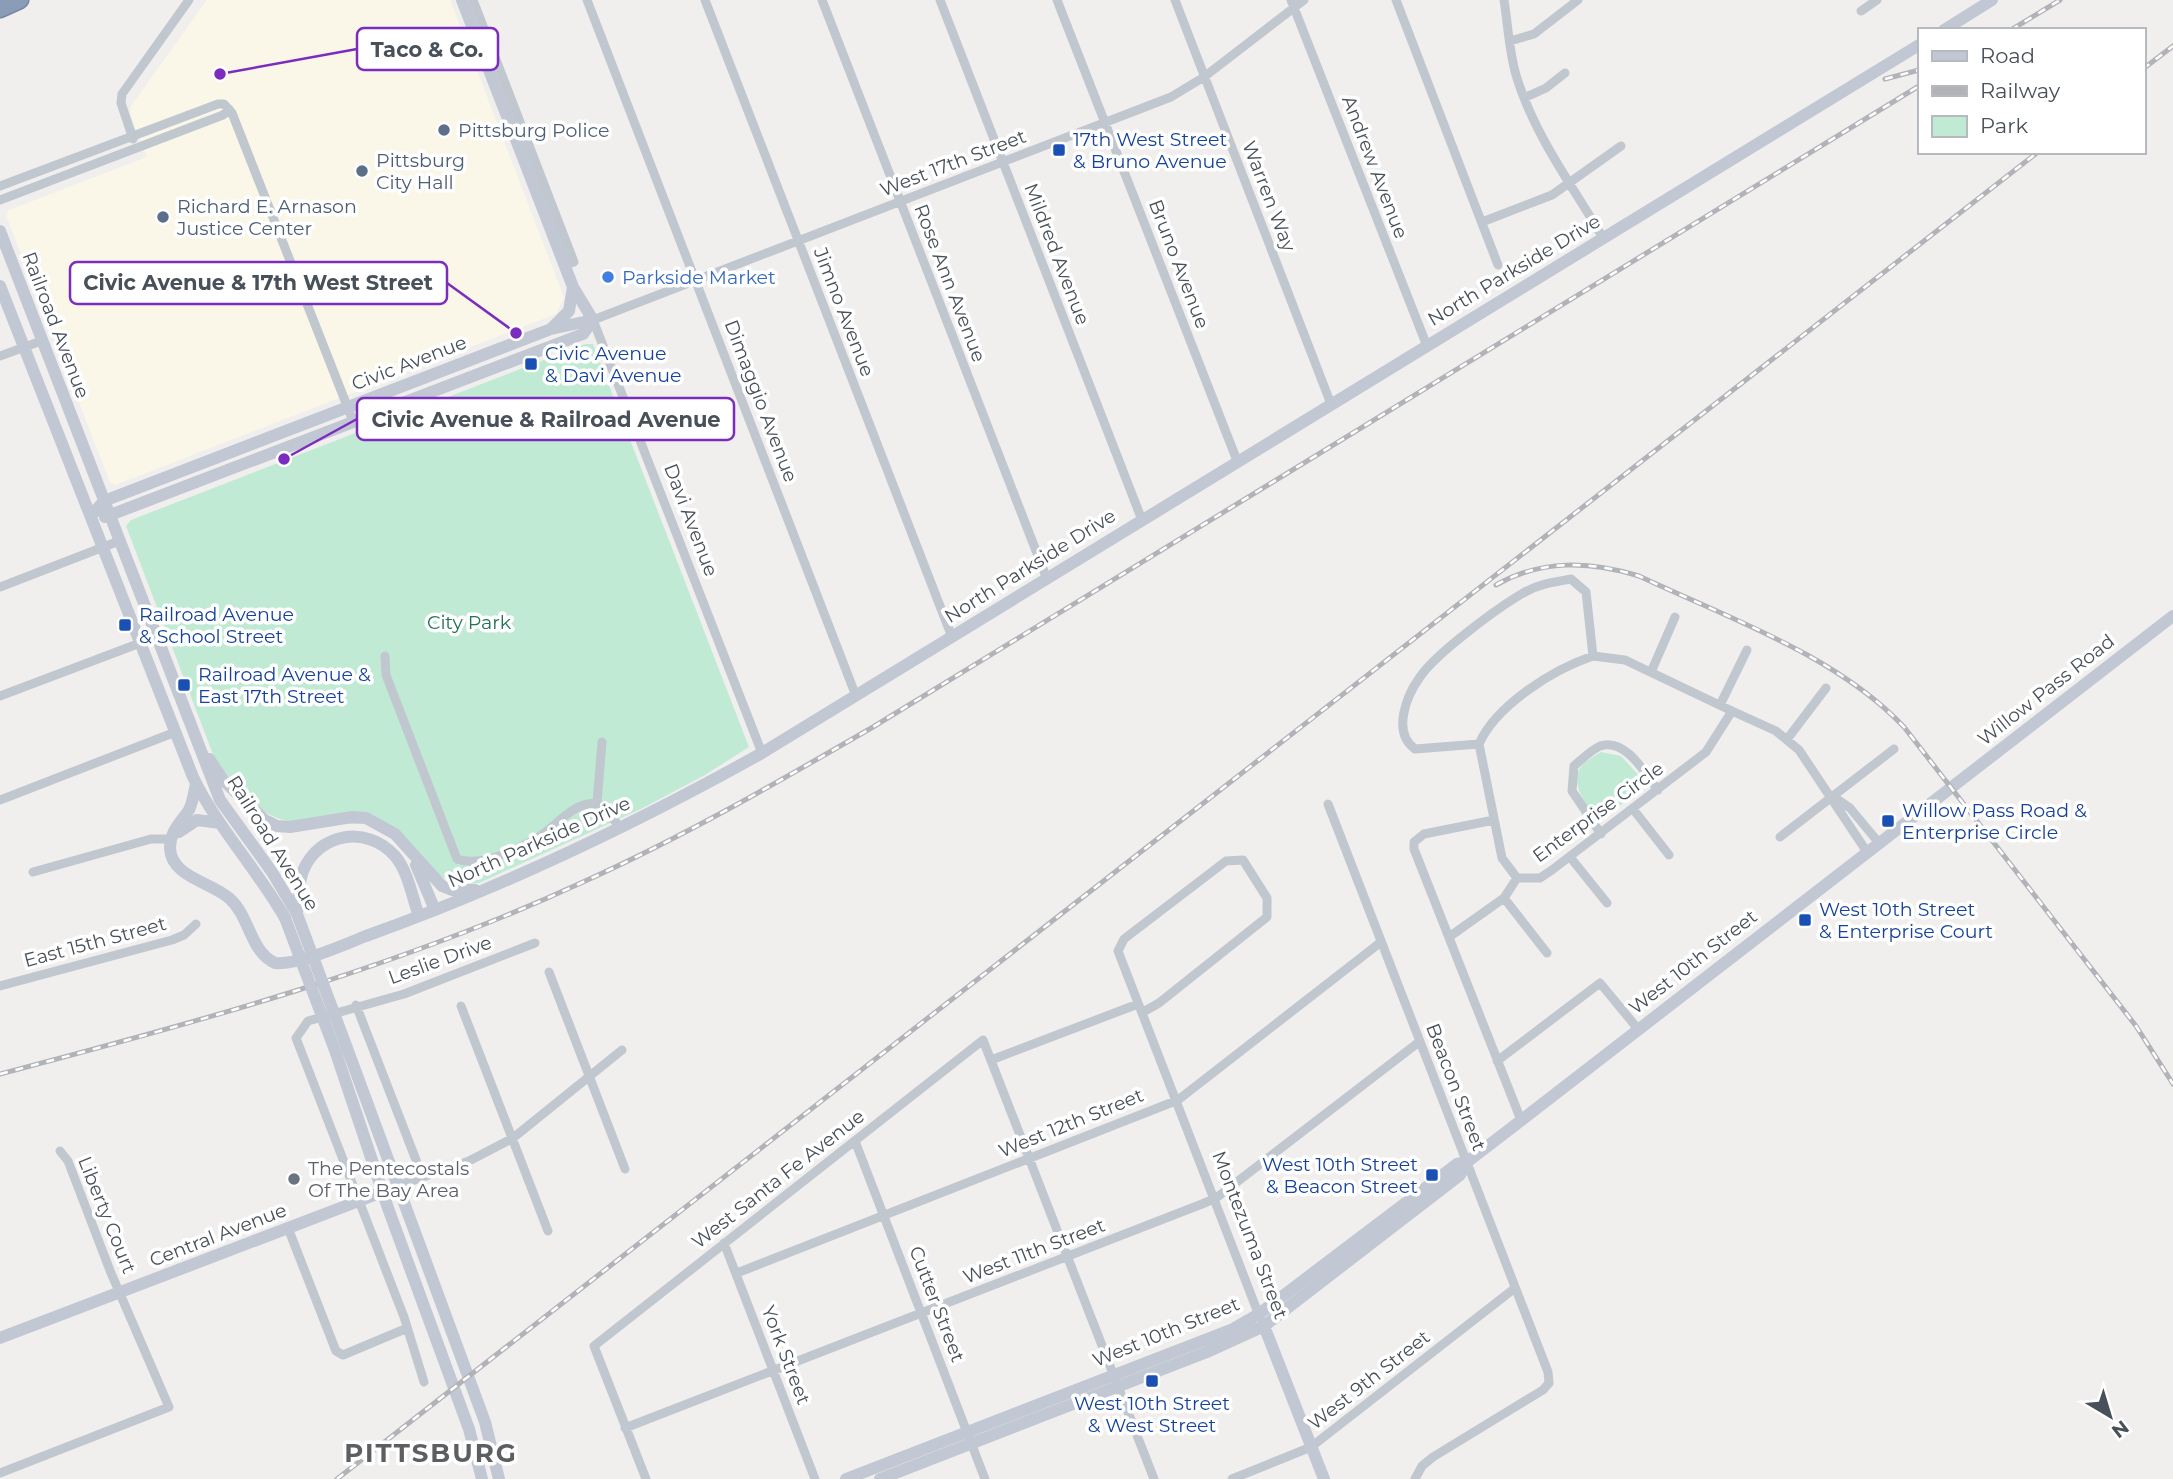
<svg xmlns="http://www.w3.org/2000/svg" width="2173" height="1479" viewBox="0 0 2173 1479" font-family="Montserrat,sans-serif">
<style>
.commercial{fill:#faf7e9}
.green{fill:#c1ead5}
.lines{fill:none;stroke-linecap:round;stroke-linejoin:round}
.highway-casing{stroke:#7787a3;stroke-width:19}
.street{stroke:#c0c7cf;stroke-width:9}
.secondary{stroke:#c1c8d3;stroke-width:12}
.highway{stroke:#8b9cb8;stroke-width:16}
.rail-casing{stroke:#b1b3b8;stroke-width:5}
.rail{stroke:#fff;stroke-width:2.5;stroke-dasharray:8;stroke-linecap:butt}
.secondary-bridge{stroke:#c1c8d3;stroke-width:12}
.service-dot{fill:#5c6f8a;stroke:#fff;stroke-width:2.5}
.transit-dot{fill:#1a4fb4;stroke:#fff;stroke-width:2.5}
.shop-dot{fill:#3f7fe0;stroke:#fff;stroke-width:2.5}
.worship-dot{fill:#6b7280;stroke:#fff;stroke-width:2.5}
.labels{text-anchor:middle;dominant-baseline:central;stroke-width:7;stroke-linejoin:round;paint-order:stroke}
.service-label{font-size:19px;fill:#4e5e75;stroke:#fff;text-anchor:start}
.transit-label{font-size:19px;fill:#164399;stroke:#fff;text-anchor:start}
.street-label{font-size:19px;fill:#485059;stroke:#fff}
.shop-label{font-size:19px;fill:#366cbe;stroke:#fff;text-anchor:start}
.park-label{font-size:19px;fill:#217352;stroke:#fff}
.worship-label{font-size:19px;fill:#5b616d;stroke:#fff;text-anchor:start}
.district-label{font-size:26px;font-weight:bold;letter-spacing:2px;fill:#5c5e62;stroke:#fff}
.leader{fill:none;stroke:#7b2cbf;stroke-width:2.5}
.callout-dot{fill:#7b2cbf;stroke:#fff;stroke-width:2.5}
.callout{fill:#fff;stroke:#7b2cbf;stroke-width:2.5}
.callout-label{font-size:21px;text-anchor:middle;font-weight:bold;fill:#485059}
</style>
<rect width="100%" height="100%" fill="#f1efee"/>
<!-- commercial -->
<path class="commercial" d="M207,0H450L564,298L556,314L115,485L110,482L6,215L9,210L147,157L130,113L131,106Z"/>
<!-- green -->
<path class="green" d="M585,344H593L749,747L705,775L641,809L479,883C435,889 415,853 387,824C360,823 300,827 277,818C252,808 230,779 214,757L126,526L131,520Z
M1601,752L1621,756L1643,780L1641,790L1602,819C1587,813 1572,786 1579,770C1583,762 1594,756 1601,752Z"/>
<g class="lines">
<defs>
<path id="highway" d="M0,9L20,0"/>
</defs>
<!-- highway casing -->
<use href="#highway" class="highway-casing"/>
<!-- street -->
<path class="street" d="M473,0L574,262L565,265
M587,0L856,696
M705,0L952,637
M822,0L1047,579
M940,0L1142,520
M1057,0L1238,463
M1175,0L1331,404
M1291,0L1427,346
M1396,0L1498,265
M1504,0C1508,25 1509,51 1516,75C1534,135 1572,185 1603,238
M1861,11L1877,0
M1510,41L1534,34L1578,0
M1524,98L1546,88L1565,73
M133,139L121,103L122,94L189,0
M0,186L218,104H224L232,113L353,421
M0,200L223,115L229,109
M1482,222L1552,195L1621,146
M0,356L41,341
M0,587L119,541
M385,656L386,675L457,859C481,868 519,849 540,836C558,825 577,797 601,805L620,827
M1593,656L1625,660L1732,711L1706,752L1552,870L1540,878H1517L1502,858L1479,744C1496,705 1554,669 1593,656Z
M1651,672L1675,617
M0,696L156,637
M1720,705L1747,650
M1732,711L1776,731L1799,750L1867,852
M1788,738L1826,688
M1479,744L1415,749C1392,733 1406,696 1420,677C1436,653 1499,607 1525,592C1539,584 1555,582 1571,579L1586,592L1593,656
M762,753L593,320L1171,97L1204,77L1304,0
M1834,797L1850,808L1879,843
M0,800L173,733
M597,803L602,742
M1328,804L1548,1372L1549,1383L1543,1390L1433,1457L1422,1466L1415,1479
M1633,809L1669,855
M1494,820L1424,834L1414,842V849L1521,1120
M1601,834L1572,791L1574,766C1581,760 1591,750 1600,746C1626,737 1646,775 1658,790
M1780,837L1894,749
M1570,857L1607,903
M33,872L151,839H171
M1504,898L1547,953
M1449,937L1504,898L1517,878
M549,972L625,1169
M0,986L172,940L184,935L196,924
M356,1005L423,1178
M461,1006L548,1231
M1143,1012L1159,1003L1267,917V898L1243,860L1226,861L1124,939L1118,951L1260,1318
M991,1060L1138,1004
M1497,1061L1600,983L1638,1029
M855,1141L985,1479
M400,1185L469,1161L513,1138L622,1050
M288,1228L336,1351L343,1355L405,1329
M724,1243L815,1479
M737,1273L1178,1100L1381,942
M424,1382L404,1317L296,1038L308,1021L404,994L535,943
M625,1428L1202,1204L1216,1198L1419,1042
M0,1473L169,1407L111,1273L68,1161L60,1151
M646,1479L594,1346L983,1040L1154,1479
M1232,1479L1311,1447L1515,1288"/>
<!-- secondary -->
<path class="secondary" d="M462,0L573,287L593,320
M1944,30L1992,0
M0,231L220,800L272,872L297,914
M0,286L193,777C217,827 257,869 285,918
M552,328L569,311L573,287
M91,516L104,501L551,329L593,320
M105,517L583,334L593,320
M209,759L224,781L265,820L277,826L290,827L352,817L366,818L395,834L442,886L452,890H475
M196,784C194,792 193,802 189,810C181,822 170,831 170,848C171,877 211,882 229,898C250,916 250,952 275,963C299,965 343,945 366,936C503,887 635,824 762,753L1919,45
M179,832L197,820L220,823
M416,865L435,910
M297,913C299,899 298,884 303,871C319,832 368,825 395,856C408,871 412,897 419,916
M347,1048L485,1422L499,1479
M336,1053L388,1208L469,1429L482,1479
M1264,1326L1324,1479
M0,1338L390,1189
M846,1479L1233,1329L1259,1314L1457,1164L1467,1162
M880,1479L1207,1352L1264,1326L1460,1175L1467,1162L1510,1129L2173,616"/>
<!-- highway -->
<use href="#highway" class="highway"/>
<defs>
<path id="rail" d="M2011,30L2060,0
M2143,69L2173,46
M1885,79L1919,70
M1496,585C1542,559 1590,561 1639,576C1728,618 1836,655 1904,727L2136,1026L2173,1084
M0,1074C198,1022 397,968 583,882C683,837 778,782 873,727L1919,86
M337,1479L2038,152"/>
</defs>
<!-- rail casing -->
<use href="#rail" class="rail-casing"/>
<!-- rail -->
<use href="#rail" class="rail"/>
<!-- secondary-bridge -->
<path class="secondary-bridge" d="M297,914L347,1048
M285,918L336,1053"/>
</g>
<!-- markers -->
<g class="service-dot">
<circle cx="444" cy="130" r="7"/>
<circle cx="362" cy="171" r="7"/>
<circle cx="163" cy="217" r="7"/>
</g>
<g class="transit-dot">
<rect x="1052" y="143" width="14" height="14" rx="3.5"/>
<rect x="524" y="357" width="14" height="14" rx="3.5"/>
<rect x="118" y="618" width="14" height="14" rx="3.5"/>
<rect x="177" y="678" width="14" height="14" rx="3.5"/>
<rect x="1881" y="814" width="14" height="14" rx="3.5"/>
<rect x="1798" y="913" width="14" height="14" rx="3.5"/>
<rect x="1425" y="1168" width="14" height="14" rx="3.5"/>
<rect x="1145" y="1374" width="14" height="14" rx="3.5"/>
</g>
<circle class="shop-dot" cx="608" cy="277" r="7"/>
<circle class="worship-dot" cx="294" cy="1179" r="7"/>
<g class="labels">
<!-- service labels -->
<g class="service-label">
<text x="458" y="130">Pittsburg Police</text>
<text x="376" y="160">Pittsburg<tspan x="376" dy="22">City Hall</tspan></text>
<text x="177" y="206">Richard E. Arnason<tspan x="177" dy="22">Justice Center</tspan></text>
</g>
<!-- transit labels -->
<g class="transit-label">
<text x="1073" y="139">17th West Street<tspan x="1073" dy="22">&amp; Bruno Avenue</tspan></text>
<text x="545" y="353">Civic Avenue<tspan x="545" dy="22">&amp; Davi Avenue</tspan></text>
<text x="139" y="614">Railroad Avenue<tspan x="139" dy="22">&amp; School Street</tspan></text>
<text x="198" y="674">Railroad Avenue &amp;<tspan x="198" dy="22">East 17th Street</tspan></text>
<text x="1902" y="810">Willow Pass Road &amp;<tspan x="1902" dy="22">Enterprise Circle</tspan></text>
<text x="1819" y="909">West 10th Street<tspan x="1819" dy="22">&amp; Enterprise Court</tspan></text>
<text x="1418" y="1164" text-anchor="end">West 10th Street<tspan x="1418" dy="22">&amp; Beacon Street</tspan></text>
<text x="1152" y="1403" text-anchor="middle">West 10th Street<tspan x="1152" dy="22">&amp; West Street</tspan></text>
</g>
<!-- street labels -->
<g class="street-label">
<text transform="translate(953 163) rotate(-21)">West 17th Street</text>
<text transform="translate(1375 167) rotate(69)">Andrew Avenue</text>
<text transform="translate(1269 196) rotate(69)">Warren Way</text>
<text transform="translate(1057 254) rotate(69)">Mildred Avenue</text>
<text transform="translate(1179 264) rotate(69)">Bruno Avenue</text>
<text transform="translate(1514 270) rotate(-31)">North Parkside Drive</text>
<text transform="translate(950 283) rotate(69)">Rose Ann Avenue</text>
<text transform="translate(844 312) rotate(69)">Jimno Avenue</text>
<text transform="translate(56 325) rotate(69)">Railroad Avenue</text>
<text transform="translate(409 363) rotate(-21)">Civic Avenue</text>
<text transform="translate(761 401) rotate(69)">Dimaggio Avenue</text>
<text transform="translate(691 520) rotate(69)">Davi Avenue</text>
<text transform="translate(1030 566) rotate(-32)">North Parkside Drive</text>
<text transform="translate(2046 690) rotate(-38)">Willow Pass Road</text>
<text transform="translate(1598 812) rotate(-36)">Enterprise Circle</text>
<text transform="translate(539 842) rotate(-24)">North Parkside Drive</text>
<text transform="translate(273 843) rotate(58)">Railroad Avenue</text>
<text transform="translate(95 942) rotate(-15)">East 15th Street</text>
<text transform="translate(440 960) rotate(-20)">Leslie Drive</text>
<text transform="translate(1693 962) rotate(-38)">West 10th Street</text>
<text transform="translate(1456 1087) rotate(69)">Beacon Street</text>
<text transform="translate(1071 1123) rotate(-22)">West 12th Street</text>
<text transform="translate(778 1179) rotate(-38)">West Santa Fe Avenue</text>
<text transform="translate(107 1215) rotate(68)">Liberty Court</text>
<text transform="translate(218 1235) rotate(-21)">Central Avenue</text>
<text transform="translate(1250 1235) rotate(69)">Montezuma Street</text>
<text transform="translate(1034 1251) rotate(-21)">West 11th Street</text>
<text transform="translate(937 1304) rotate(69)">Cutter Street</text>
<text transform="translate(1166 1332) rotate(-22)">West 10th Street</text>
<text transform="translate(786 1355) rotate(69)">York Street</text>
<text transform="translate(1369 1380) rotate(-38)">West 9th Street</text>
</g>
<!-- shop labels -->
<g class="shop-label">
<text x="622" y="277">Parkside Market</text>
</g>
<!-- park labels -->
<g class="park-label">
<text x="469" y="622">City Park</text>
</g>
<!-- worship labels -->
<g class="worship-label">
<text x="308" y="1168">The Pentecostals<tspan x="308" dy="22">Of The Bay Area</tspan></text>
</g>
<!-- district labels -->
<g class="district-label">
<text x="431" y="1453">PITTSBURG</text>
</g>
</g>
<!-- callouts -->
<path class="leader" d="M220 74L357 49M516 333L447 283M284 459L357 419"/>
<g class="callout-dot">
<circle cx="220" cy="74" r="7"/>
<circle cx="516" cy="333" r="7"/>
<circle cx="284" cy="459" r="7"/>
</g>
<g class="callout">
<rect x="357" y="28" width="141" height="42" rx="7"/>
<rect x="70" y="262" width="377" height="42" rx="7"/>
<rect x="357" y="398" width="377" height="42" rx="7"/>
</g>
<g class="callout-label">
<text x="427" y="57">Taco &amp; Co.</text>
<text x="258" y="290">Civic Avenue &amp; 17th West Street</text>
<text x="546" y="427">Civic Avenue &amp; Railroad Avenue</text>
</g>
<!-- legend -->
<rect x="1918" y="28" width="228" height="126" fill="#ffffff" stroke="#b6b9bd" stroke-width="2"/>
<rect x="1932" y="51" width="35" height="10" fill="#c1c8d3" stroke="#b6b9bd" stroke-width="2"/>
<text x="1980" y="63" font-size="21" fill="#485059">Road</text>
<rect x="1932" y="86" width="35" height="10" fill="#b1b3b8" stroke="#b6b9bd" stroke-width="2"/>
<text x="1980" y="98" font-size="21" fill="#485059">Railway</text>
<rect x="1932" y="116" width="35" height="21" fill="#c1ead5" stroke="#b6b9bd" stroke-width="2"/>
<text x="1980" y="133" font-size="21" fill="#485059">Park</text>
<!-- north arrow -->
<g transform="translate(2110 1416) rotate(142)" stroke="#ffffff" stroke-width="5" paint-order="stroke">
<path d="M0-5L12 26L0 18L-12 26Z" fill="#485059"/>
<text y="-10" font-size="19" font-weight="bold" text-anchor="middle" fill="#485059">N</text>
</g>
</svg>
